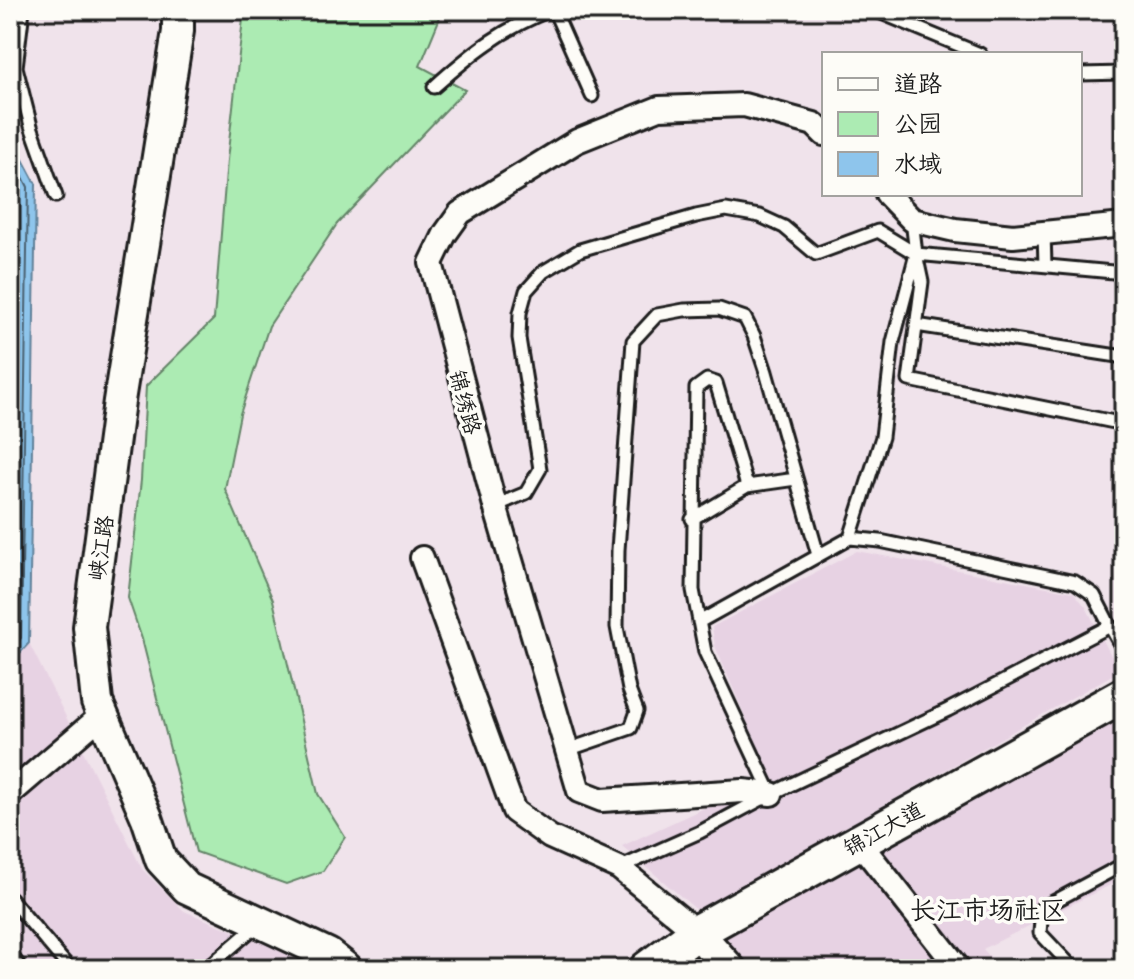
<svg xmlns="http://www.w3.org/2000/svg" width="1134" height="979" viewBox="0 0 1134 979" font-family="Mali,'LXGW WenKai TC',sans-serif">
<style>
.built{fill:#e7d2e3}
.green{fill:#acebb3;stroke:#648468;stroke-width:2}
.water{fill:#8ec5ec;stroke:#608199;stroke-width:2}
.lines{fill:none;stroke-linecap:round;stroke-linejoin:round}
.shore{stroke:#4a606f;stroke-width:2}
.ferry{stroke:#445765;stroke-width:2;stroke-dasharray:10 8;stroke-linecap:butt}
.lane-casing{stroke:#1c1c1c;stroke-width:17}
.street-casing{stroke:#1c1c1c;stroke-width:28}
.secondary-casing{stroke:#1c1c1c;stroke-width:36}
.primary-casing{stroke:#1c1c1c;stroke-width:40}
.lane{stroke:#fdfcf7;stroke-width:11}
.street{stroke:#fdfcf7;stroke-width:22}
.secondary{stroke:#fdfcf7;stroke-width:30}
.primary{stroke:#fdfcf7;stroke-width:34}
.labels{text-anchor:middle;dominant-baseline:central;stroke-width:7;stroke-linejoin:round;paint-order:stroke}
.street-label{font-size:22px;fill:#1c1c1c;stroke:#fdfcf7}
.quarter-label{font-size:26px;fill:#1c1c1c;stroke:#fdfcf7}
</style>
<rect width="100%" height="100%" fill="#f0e3eb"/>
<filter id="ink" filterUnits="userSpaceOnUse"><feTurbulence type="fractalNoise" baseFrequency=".0125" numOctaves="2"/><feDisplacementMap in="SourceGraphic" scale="16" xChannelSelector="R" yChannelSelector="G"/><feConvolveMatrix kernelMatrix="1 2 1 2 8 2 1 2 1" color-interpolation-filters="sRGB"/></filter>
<g filter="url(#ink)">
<!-- built -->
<path class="built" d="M857,551L1073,592L1086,607L1119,671L698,911L622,846L771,777L715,646L712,627Z
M29,643L142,869L184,911L273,947L319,969H10V664Z
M1124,712V878L983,949L1001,969H750L720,937Z"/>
<!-- green -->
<path class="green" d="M244,10H436L439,20L420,66L465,90L337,224L269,326L240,414L225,489L273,600L318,794L345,837L323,871L286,884L196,852L142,639L128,598L141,480L146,386L214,319L227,160Z"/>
<!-- water -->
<path class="water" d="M10,135L36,184L29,643L10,664Z"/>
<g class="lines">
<!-- shore -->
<path class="shore" d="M10,152L28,187L21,638L10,652
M10,173L18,189L10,637"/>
<!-- ferry -->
<path class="ferry" d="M10,201L23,205"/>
<defs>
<path id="lane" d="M23,10L16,67L31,126L56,196
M554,10L592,96
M874,10L980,54
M1080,74L1124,73
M434,87C473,52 501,30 550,10
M1044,233L1045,265
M916,254L922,282L909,380L1124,424
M916,325L1124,357
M747,486L716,383L707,380L696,388L693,590L705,652L771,793
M495,506L526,493L540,469L519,338L520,313L526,291L543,272L580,250L696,216L726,210L760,216L784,227L816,254L878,231L916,254L1124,273
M692,519L747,486L796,479
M850,538L882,437L893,342L916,254L912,220
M699,622L850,538L880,541L1075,582L1094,595L1110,626
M567,750L631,728L637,711L629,690L617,627L618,550L633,341L657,315L684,310L719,309L745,318L754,336L766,372L818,555
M619,868L700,832L771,794L948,710L1110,626L1124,651
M10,898L70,969
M10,953L21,969
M206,969L257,925
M1074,969L1040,933L1042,908L1124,864"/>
<path id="street" d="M887,194L912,220L955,230L1013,236L1124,225
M422,558L514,811L550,837L619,868L697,932
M10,794L102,715
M771,794L743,791L602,800L579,791L495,506L431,263L445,234L460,213L577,141L659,108L744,105L814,124L824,134
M859,842L959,969"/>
<path id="secondary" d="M178,10V31L119,401L89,627L97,702L147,818L161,860L187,888L328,954L347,969
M697,932L730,969"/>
<path id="primary" d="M647,969L697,932L1124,695"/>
</defs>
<!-- lane casing -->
<use href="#lane" class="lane-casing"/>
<!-- street casing -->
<use href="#street" class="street-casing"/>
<!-- secondary casing -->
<use href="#secondary" class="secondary-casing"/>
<!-- primary casing -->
<use href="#primary" class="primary-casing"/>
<!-- lane -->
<use href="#lane" class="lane"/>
<!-- street -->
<use href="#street" class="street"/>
<!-- secondary -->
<use href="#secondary" class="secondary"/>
<!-- primary -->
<use href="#primary" class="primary"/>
</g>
</g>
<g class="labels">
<!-- street labels -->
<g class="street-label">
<text transform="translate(466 402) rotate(75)">锦绣路</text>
<text transform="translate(100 548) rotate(-82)">峡江路</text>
<text transform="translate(883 828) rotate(-29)">锦江大道</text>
</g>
<!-- quarter labels -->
<g class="quarter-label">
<text x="988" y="909">长江市场社区</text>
</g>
</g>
<!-- margin -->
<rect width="1134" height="979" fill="none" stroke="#fdfcf7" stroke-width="40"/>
<rect x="20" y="20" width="1094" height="939" fill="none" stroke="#1c1c1c" stroke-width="3" filter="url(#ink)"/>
<!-- legend -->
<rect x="822" y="52" width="260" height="144" fill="#fdfcf7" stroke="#a3a29f" stroke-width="2"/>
<rect x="838" y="78" width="40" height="12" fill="#fdfcf7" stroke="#a3a29f" stroke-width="2"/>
<text x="894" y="92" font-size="24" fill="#1c1c1c">道路</text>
<rect x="838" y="112" width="40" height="24" fill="#acebb3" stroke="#a3a29f" stroke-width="2"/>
<text x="894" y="132" font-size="24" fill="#1c1c1c">公园</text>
<rect x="838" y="152" width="40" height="24" fill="#8ec5ec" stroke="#a3a29f" stroke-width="2"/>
<text x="894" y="172" font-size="24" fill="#1c1c1c">水域</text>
</svg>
